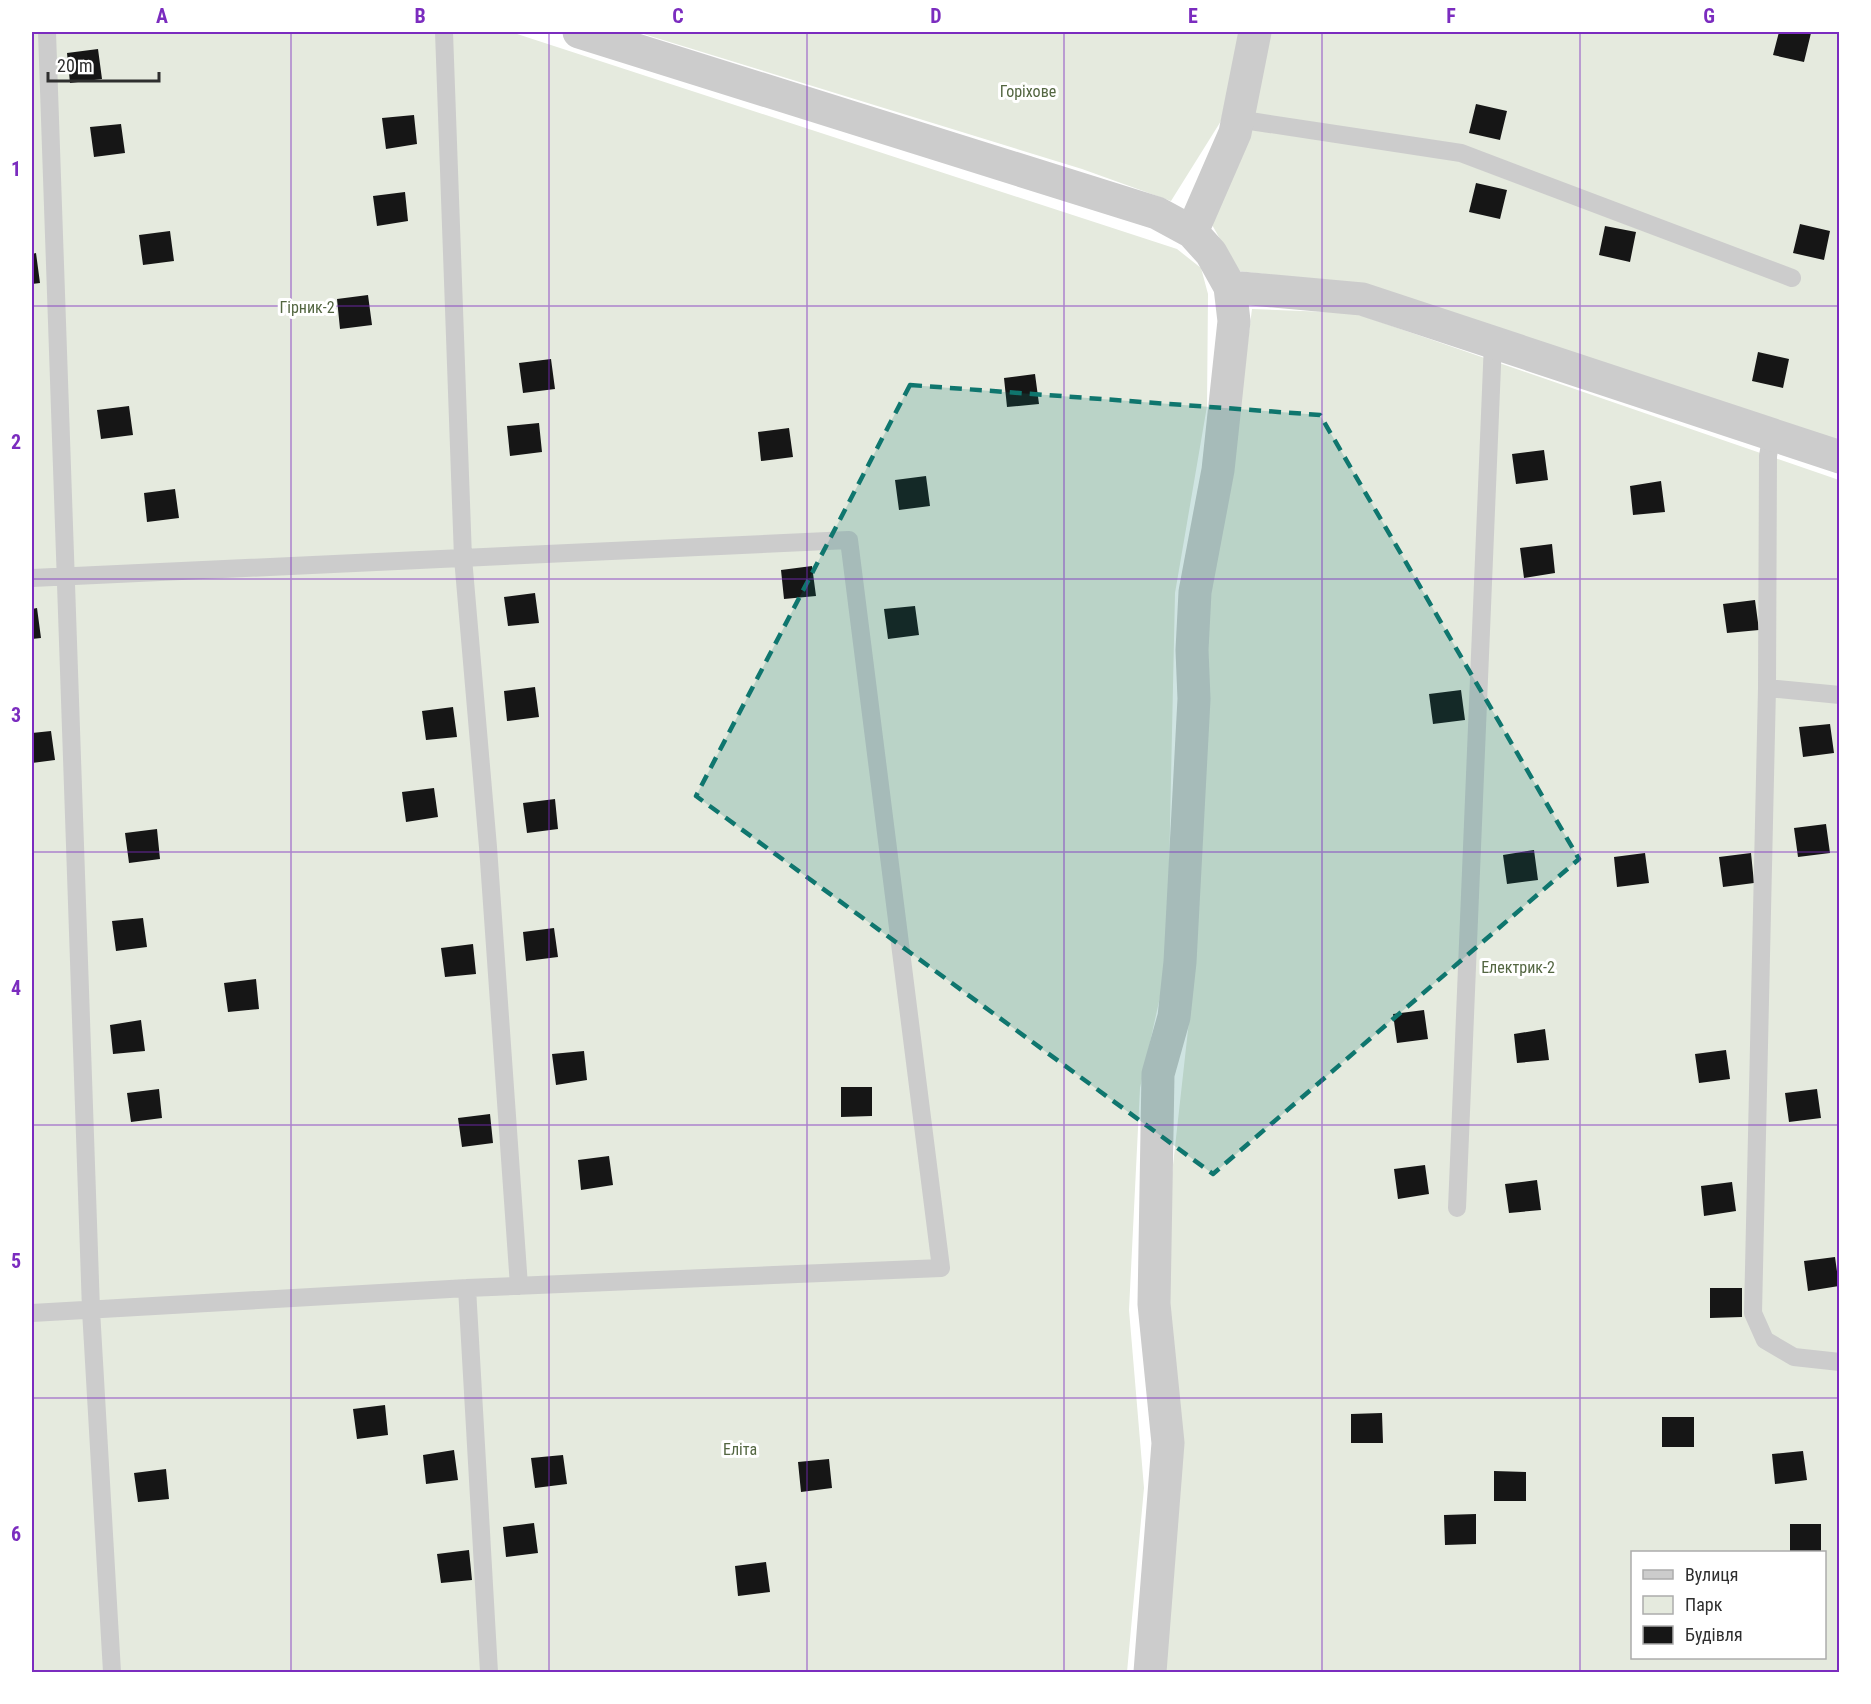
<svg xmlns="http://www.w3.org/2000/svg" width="1871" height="1704" viewBox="0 0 1871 1704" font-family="'Roboto Condensed',sans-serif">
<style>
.green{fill:#e5eade;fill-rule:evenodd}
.building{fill:#161616}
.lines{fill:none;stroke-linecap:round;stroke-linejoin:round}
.lane{stroke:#ccc;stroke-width:18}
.street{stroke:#ccc;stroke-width:33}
.marked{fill:#0f766e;fill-opacity:0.2;stroke:#0f766e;stroke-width:4.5;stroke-dasharray:12 8;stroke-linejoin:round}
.grid{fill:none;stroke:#7b2cbf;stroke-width:1.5;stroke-opacity:0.55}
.labels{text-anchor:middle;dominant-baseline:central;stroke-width:6;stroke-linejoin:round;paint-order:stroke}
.park-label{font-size:16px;fill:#536641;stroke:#fff}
.neatline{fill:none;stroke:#7b2cbf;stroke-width:2}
.grid-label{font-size:20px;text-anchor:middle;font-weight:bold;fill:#7b2cbf}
</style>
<rect width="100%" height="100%" fill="#fff"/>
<!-- green -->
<path class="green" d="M32,32H511L1177,249L1201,268L1208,294L1207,406L1175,593L1167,965L1140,1088L1129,1310L1144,1488L1127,1672H32Z
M637,32H1240L1221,121L1171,201L1082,169Z
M1268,32H1839V444L1369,285L1238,271L1211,223Z
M1252,309L1354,313L1839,480V1672H1162L1163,1303L1169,1201L1195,967L1209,602L1230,483ZM1632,1552H1824V1658H1632Z"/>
<!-- building -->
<path class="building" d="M1779,32L1811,33L1804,62L1773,55Z
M98,49L102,79L70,83L67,53Z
M1476,104L1507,111L1500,140L1469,133Z
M414,115L417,144L386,149L382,118Z
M121,124L125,153L94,157L90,127Z
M1476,183L1507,190L1500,219L1469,212Z
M405,192L408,221L377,226L373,196Z
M1800,224L1830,231L1824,260L1793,253Z
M1605,226L1636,232L1630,262L1599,255Z
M170,231L174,261L143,265L139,235Z
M36,253L40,283L32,284V254Z
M368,295L372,325L340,329L337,299Z
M1758,352L1789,359L1783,388L1752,381Z
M551,359L555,389L523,393L519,363Z
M1035,374L1039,404L1007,407L1004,378Z
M129,406L133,435L101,439L97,410Z
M539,423L542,452L510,456L507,426Z
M789,428L793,457L761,461L758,432Z
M1544,450L1548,480L1516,484L1512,454Z
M926,476L930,506L899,510L895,480Z
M1661,481L1665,512L1633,515L1630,486Z
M175,489L179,518L147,522L144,493Z
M1552,544L1555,573L1524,578L1520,548Z
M812,566L816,596L784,599L781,570Z
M535,593L539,623L508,626L504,597Z
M1755,600L1759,630L1727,633L1723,604Z
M915,606L919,635L888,639L884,609Z
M37,608L41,638L32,639V609Z
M535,687L539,717L507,721L504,691Z
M1461,690L1465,720L1433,724L1429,694Z
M453,707L457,737L426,740L422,711Z
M1830,724L1834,753L1803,757L1799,727Z
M51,731L55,760L32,763V733Z
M434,788L438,817L406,822L402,792Z
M555,799L558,829L527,833L523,803Z
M1826,824L1830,853L1798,857L1794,828Z
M157,829L160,859L129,863L125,833Z
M1534,850L1538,880L1507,884L1503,855Z
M1645,853L1649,883L1617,887L1614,857Z
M1751,853L1754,883L1723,887L1719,857Z
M143,918L147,947L116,951L112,921Z
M554,928L558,957L526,961L523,932Z
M473,944L476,974L445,977L441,948Z
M256,979L259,1009L228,1012L224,983Z
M1424,1010L1428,1039L1397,1043L1393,1014Z
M141,1020L145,1051L113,1054L110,1025Z
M1545,1029L1549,1060L1517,1063L1514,1034Z
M1726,1050L1730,1079L1699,1083L1695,1054Z
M584,1051L587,1080L556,1085L552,1054Z
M841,1087H872V1116L841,1117Z
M159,1089L162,1118L131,1122L127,1093Z
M1817,1089L1821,1118L1789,1122L1785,1093Z
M490,1114L493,1143L462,1147L458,1118Z
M609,1156L613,1185L581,1190L578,1160Z
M1425,1165L1429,1194L1398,1199L1394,1169Z
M1537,1180L1541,1210L1509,1213L1505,1184Z
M1732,1182L1736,1211L1704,1216L1701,1186Z
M1835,1257L1839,1286L1808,1291L1804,1261Z
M1710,1288H1742V1317L1710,1318Z
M385,1405L388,1435L357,1439L353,1409Z
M1382,1413L1383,1443H1351V1414Z
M1662,1417H1694V1447H1662Z
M454,1450L458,1480L426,1484L423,1455Z
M1803,1451L1807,1480L1775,1484L1772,1454Z
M563,1455L567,1484L535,1488L531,1458Z
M829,1459L832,1488L801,1492L798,1462Z
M166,1469L169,1499L138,1502L134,1473Z
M1494,1471L1526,1472V1501H1494Z
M1476,1514V1544L1445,1545L1444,1515Z
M534,1523L538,1553L506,1557L503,1527Z
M1790,1524H1821V1552H1790Z
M469,1550L472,1580L441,1583L437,1554Z
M766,1562L770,1592L738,1596L735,1566Z"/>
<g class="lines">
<!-- lane -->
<path class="lane" d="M47,32L91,1310L112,1672
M444,32L463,558L488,847L519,1286
M1237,119L1461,153L1792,278
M1772,433L1768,456L1767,688L1753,1313L1765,1340L1794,1357L1840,1362
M32,578L849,540L941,1268L467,1288L32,1313
M1767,688L1840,695
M1457,1208L1493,342
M467,1288L489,1672"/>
<!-- street -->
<path class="street" d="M579,32L1157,213L1192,232L1211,253L1230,287L1234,321L1218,470L1195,592L1192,650L1194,699L1180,962L1174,1017L1158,1074L1154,1304L1168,1443L1150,1672
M1192,232L1235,133L1255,32
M1230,287L1362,299L1840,457"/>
</g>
<!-- marked area -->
<path class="marked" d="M910,385L1320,415L1579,859L1213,1174L696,796Z"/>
<!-- grid -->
<path class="grid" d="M291,32V1672M549,32V1672M807,32V1672M1064,32V1672M1322,32V1672M1580,32V1672M32,306H1840M32,579H1840M32,852H1840M32,1125H1840M32,1398H1840"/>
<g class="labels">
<!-- park labels -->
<g class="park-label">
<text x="1028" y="91">Горіхове</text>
<text x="307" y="307">Гірник-2</text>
<text x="1518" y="967">Електрик-2</text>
<text x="740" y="1449">Еліта</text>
</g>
</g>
<!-- border -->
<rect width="1871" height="1704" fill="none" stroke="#ffffff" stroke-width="66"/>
<!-- legend -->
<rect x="1631" y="1551" width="195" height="108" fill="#ffffff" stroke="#acacac" stroke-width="1.5"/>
<rect x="1643" y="1570" width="30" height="9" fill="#cccccc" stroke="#acacac" stroke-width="1.5"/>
<text x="1685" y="1581" font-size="18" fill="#2f2f2f">Вулиця</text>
<rect x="1643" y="1596" width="30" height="18" fill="#e5eade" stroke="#acacac" stroke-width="1.5"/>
<text x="1685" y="1611" font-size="18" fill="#2f2f2f">Парк</text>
<rect x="1643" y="1626" width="30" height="18" fill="#161616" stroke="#acacac" stroke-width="1.5"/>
<text x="1685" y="1641" font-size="18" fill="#2f2f2f">Будівля</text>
<!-- scale -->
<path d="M48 72v9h111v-9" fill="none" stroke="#2f2f2f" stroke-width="3"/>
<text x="57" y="72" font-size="18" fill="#2f2f2f" stroke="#ffffff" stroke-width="4.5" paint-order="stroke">20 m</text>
<rect x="33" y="33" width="1805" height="1638" class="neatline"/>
<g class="grid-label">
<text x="162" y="23">A</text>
<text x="420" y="23">B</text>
<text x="678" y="23">C</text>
<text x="936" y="23">D</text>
<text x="1193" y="23">E</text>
<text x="1451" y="23">F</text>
<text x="1709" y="23">G</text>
<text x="16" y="176">1</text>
<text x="16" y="449">2</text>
<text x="16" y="722">3</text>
<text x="16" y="995">4</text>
<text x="16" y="1268">5</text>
<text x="16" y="1541">6</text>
</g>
</svg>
